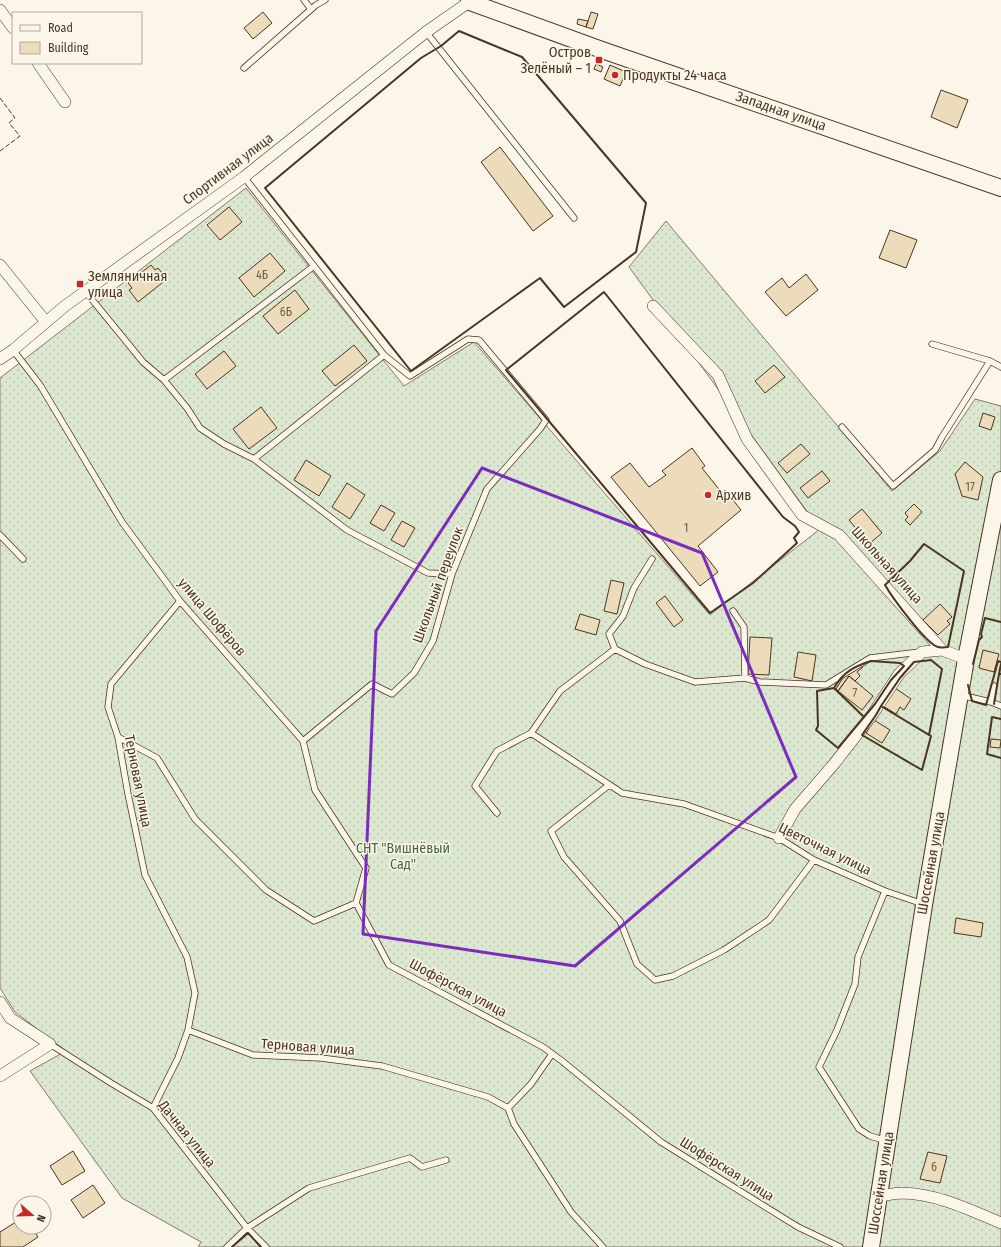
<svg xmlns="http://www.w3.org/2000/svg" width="1001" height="1247" viewBox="0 0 1001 1247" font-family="'Fira Sans Condensed',sans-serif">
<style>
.garden{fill:url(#garden-dots);stroke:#887966}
.building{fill:#ecdcbc;stroke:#4a3520}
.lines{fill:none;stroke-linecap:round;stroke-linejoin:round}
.lane-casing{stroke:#4a3520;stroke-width:7}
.street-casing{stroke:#4a3520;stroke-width:12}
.secondary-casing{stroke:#4a3520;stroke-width:18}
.lane{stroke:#fbf6e9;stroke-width:5.5}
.street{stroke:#fbf6e9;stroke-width:11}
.secondary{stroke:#fbf6e9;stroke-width:16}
.fence{stroke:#4a3520;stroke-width:1;stroke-dasharray:5 2;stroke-linecap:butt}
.wall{stroke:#4a3520;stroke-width:2}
.marked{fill:none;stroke:#7b2cbf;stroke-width:3;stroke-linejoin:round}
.poi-dot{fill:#c62828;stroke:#fbf6e9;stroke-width:1.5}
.labels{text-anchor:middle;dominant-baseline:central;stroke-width:3;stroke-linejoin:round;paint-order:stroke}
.number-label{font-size:12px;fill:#725f47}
.poi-label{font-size:14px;fill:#4a3520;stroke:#fbf6e9;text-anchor:start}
.street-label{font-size:14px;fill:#4a3520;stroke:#fbf6e9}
.park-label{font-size:14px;fill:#436837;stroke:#fbf6e9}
</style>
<defs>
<pattern id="garden-dots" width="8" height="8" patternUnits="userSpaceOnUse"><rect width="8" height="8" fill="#dce7d0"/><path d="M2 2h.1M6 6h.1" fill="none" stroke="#bec7b2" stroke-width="1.8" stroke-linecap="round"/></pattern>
</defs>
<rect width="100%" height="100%" fill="#fbf6e9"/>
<!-- garden -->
<path class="garden" d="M246,188L404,386L474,342L710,615L820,529L629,267L666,221L892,491L940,451L975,399L1001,406V1247H198L201,1242L122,1198L30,1071L66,1051L15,1012L0,988V378Z"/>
<!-- building -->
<path class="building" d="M263,12L272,23L253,39L244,28Z
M591,12L598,14L593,29L586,27Z
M578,19L588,21L586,27L577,24Z
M596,64L603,67L601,72L594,69Z
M610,65L626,72L620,86L604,79Z
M941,90L968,100L957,128L931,117Z
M500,147L553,216L533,231L481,162Z
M229,207L242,222L220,240L207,225Z
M890,230L917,240L906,268L879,258Z
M270,253L285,271L254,297L239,278Z
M151,265L155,270L158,268L167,279L138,302L129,290L132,288L128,283Z
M806,274L818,290L786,316L765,292L782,278L789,288Z
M295,290L309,309L278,334L263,316Z
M354,345L367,361L335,386L322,371Z
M224,351L236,366L207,389L195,374Z
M774,365L785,377L765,393L755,381Z
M261,407L277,428L249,449L233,429Z
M983,413L995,417L991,430L979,426Z
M801,444L810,454L787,473L778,463Z
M692,448L705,466L702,468L722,493L725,490L741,510L698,546L718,572L700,586L611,477L630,463L649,487L666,475L662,471Z
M306,460L331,476L319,496L294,480Z
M965,462L983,477L978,500L962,496L955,474Z
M822,471L830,481L808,498L800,488Z
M347,483L365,495L350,519L332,507Z
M914,504L922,512L910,525L905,520L908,517L905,513Z
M381,505L395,513L384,531L370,523Z
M862,509L882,533L869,544L849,520Z
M402,521L415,528L404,547L391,540Z
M611,580L624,583L617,614L604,611Z
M665,596L683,620L674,627L656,603Z
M940,604L952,617L947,621L950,624L938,635L923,620Z
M580,614L600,620L596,635L575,629Z
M750,637L772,638L769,675L748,674Z
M983,650L999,654L994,672L979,668Z
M798,652L816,655L812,681L794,677Z
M860,664L863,667L857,672L860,676L855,681L849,676L838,691L836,689L846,673Z
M849,676L873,696L862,710L838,691Z
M895,688L911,699L904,710L900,707L896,714L883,706Z
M874,720L890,730L882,743L866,733Z
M991,739L1001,740L1000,748L990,747Z
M956,918L983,923L981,937L954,933Z
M73,1151L85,1171L62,1185L50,1166Z
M928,1152L947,1156L940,1183L920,1179Z
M93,1185L105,1203L83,1218L71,1200Z
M16,1222L20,1228L32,1227L38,1237L23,1247H0V1232Z"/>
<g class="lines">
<defs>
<path id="lane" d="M304,0L311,9
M426,32L574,218
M244,68L316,5L325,0
M244,177L384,355L410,376L468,339L479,340L546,420L540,429L487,489L452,574L433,641L414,673L392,694L372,684L303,741
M85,291L143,362L164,380L187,408L200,428L224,444L254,459L347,530L428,573L452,574
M932,344L990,361L1001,367
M13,350L40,385L122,522L180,601L303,741L315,790L366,868L356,903
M164,380L314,266
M842,427L893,486L935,450L942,437L990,361
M254,459L384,355
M0,535L23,559
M180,601L111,684L108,707L118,737L128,794L145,875L187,957L195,993L188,1030L253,1055L321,1058L382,1066L488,1097L508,1108L514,1124L571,1212L603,1247
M733,611L744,627L745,678
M615,649L609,634L623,616L634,588L652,559
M960,695L991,702L1001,706
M991,702L994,686
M531,733L622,793L684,804L779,838L814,860L885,891L858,957L855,984L837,1030L819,1067L859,1129L870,1136L887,1141
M118,737L157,758L195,819L266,890L314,921L356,903L389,965L543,1047L562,1061L661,1142L798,1227L840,1247
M609,785L551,831L564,857L620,921L637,964L655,980L673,976L724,950L769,920L814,860
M497,813L475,786L497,751L531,733L560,691L615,649L645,664L695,682L745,678L760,682L826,685L870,658L920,652
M885,891L923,904
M50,1044L111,1083L153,1108L247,1228L266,1247
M153,1108L178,1058L188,1030
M508,1108L531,1084L552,1054
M227,1247L247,1228L309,1188L410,1158L422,1167L446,1160"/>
<path id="street" d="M0,10L13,28
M38,63L65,102
M0,265L46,322
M653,306L718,375L747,439L802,515L839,535L942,650L922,652L899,674L872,715L834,764L795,809L779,838
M0,359L13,350L65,306L244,177L426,32L472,0
M942,650L966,659
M0,1002L10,1018L50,1044L0,1076
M879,1196C887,1195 895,1193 903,1193C938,1194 970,1210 1001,1223"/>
<path id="secondary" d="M469,0L470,2L602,50L1001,188
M871,1247L924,905L966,659L1001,480"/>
</defs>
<!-- lane casing -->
<use href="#lane" class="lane-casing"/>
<!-- street casing -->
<use href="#street" class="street-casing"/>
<!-- secondary casing -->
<use href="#secondary" class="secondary-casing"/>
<!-- lane -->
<use href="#lane" class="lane"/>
<!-- street -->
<use href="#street" class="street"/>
<!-- secondary -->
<use href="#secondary" class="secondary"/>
<!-- fence -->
<path class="fence" d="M0,98L15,118L9,123L20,136L0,151"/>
<!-- wall -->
<path class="wall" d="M459,31L522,57L646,203L636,252L564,307L540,278L411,371L265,188L421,58L441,46Z
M604,292L783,517L795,526L799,532L794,538L797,543L753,583L710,613L506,370Z
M924,544L964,571L948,647C945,647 941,648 938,647C926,644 892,597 885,585L910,561Z
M931,660L942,669L929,735L881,706L900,678L914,662Z
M871,661L900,663L904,666L891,680L875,704L864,717L834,688C843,672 855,666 871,661Z
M973,664L979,640L982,637L981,634L985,618L1001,622
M968,685L972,701L986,705L998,661L1001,662
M834,688L864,717L838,748L816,730L818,726L817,691Z
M994,704L999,674H1001H999L1001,664
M881,706L931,736L922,770L862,735L876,715Z
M1001,719L992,717L987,754L1001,758
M232,1247L248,1233L261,1247"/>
</g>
<!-- marked area -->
<path class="marked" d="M482,468L702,553L796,777L575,966L363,934L376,631Z"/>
<!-- markers -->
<g class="poi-dot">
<rect x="595" y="56" width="8" height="8" rx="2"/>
<circle cx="615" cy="75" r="4"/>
<rect x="76" y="280" width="8" height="8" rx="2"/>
<circle cx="708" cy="495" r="4"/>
</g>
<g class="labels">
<!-- number labels -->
<g class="number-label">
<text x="262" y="275">4Б</text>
<text x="286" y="312">6Б</text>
<text x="970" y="487">17</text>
<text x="686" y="528">1</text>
<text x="855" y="693">7</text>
<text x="934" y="1167">6</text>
</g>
<!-- poi labels -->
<g class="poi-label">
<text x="591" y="52" text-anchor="end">Остров<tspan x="591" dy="16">Зелёный – 1</tspan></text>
<text x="623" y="75">Продукты 24 часа</text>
<text x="88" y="276">Земляничная<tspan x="88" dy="16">улица</tspan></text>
<text x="716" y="495">Архив</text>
</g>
<!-- street labels -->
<g class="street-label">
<text transform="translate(781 111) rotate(19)">Западная улица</text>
<text transform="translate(228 169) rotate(-37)">Спортивная улица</text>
<text transform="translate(887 565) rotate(48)">Школьная улица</text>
<text transform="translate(438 585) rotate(-70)">Школьный переулок</text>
<text transform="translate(212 617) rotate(50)">улица Шофёров</text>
<text transform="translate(138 781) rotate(79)">Терновая улица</text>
<text transform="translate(825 849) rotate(26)">Цветочная улица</text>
<text transform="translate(931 863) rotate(-80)">Шоссейная улица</text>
<text transform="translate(458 988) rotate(28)">Шофёрская улица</text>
<text transform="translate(308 1047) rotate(4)">Терновая улица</text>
<text transform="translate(187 1134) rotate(51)">Дачная улица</text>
<text transform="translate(727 1169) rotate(32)">Шофёрская улица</text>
<text transform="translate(881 1183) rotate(-81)">Шоссейная улица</text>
</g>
<!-- park labels -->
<g class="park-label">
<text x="403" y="848">СНТ "Вишнёвый<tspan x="403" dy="16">Сад"</tspan></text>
</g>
</g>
<!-- legend -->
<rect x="12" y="12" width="130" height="52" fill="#fbf6e9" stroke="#b4a999"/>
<rect x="20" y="25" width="20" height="6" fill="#fbf6e9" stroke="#b4a999"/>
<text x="48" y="32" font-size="12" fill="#4a3520">Road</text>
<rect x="20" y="42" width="20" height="12" fill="#ecdcbc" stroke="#b4a999"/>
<text x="48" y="52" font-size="12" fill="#4a3520">Building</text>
<!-- north arrow -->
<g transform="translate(32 1215) rotate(110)"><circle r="19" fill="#fbf6e9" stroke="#b4a999"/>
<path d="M0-3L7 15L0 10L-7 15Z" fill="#c62828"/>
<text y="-6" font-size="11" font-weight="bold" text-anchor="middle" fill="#4a3520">N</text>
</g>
</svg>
